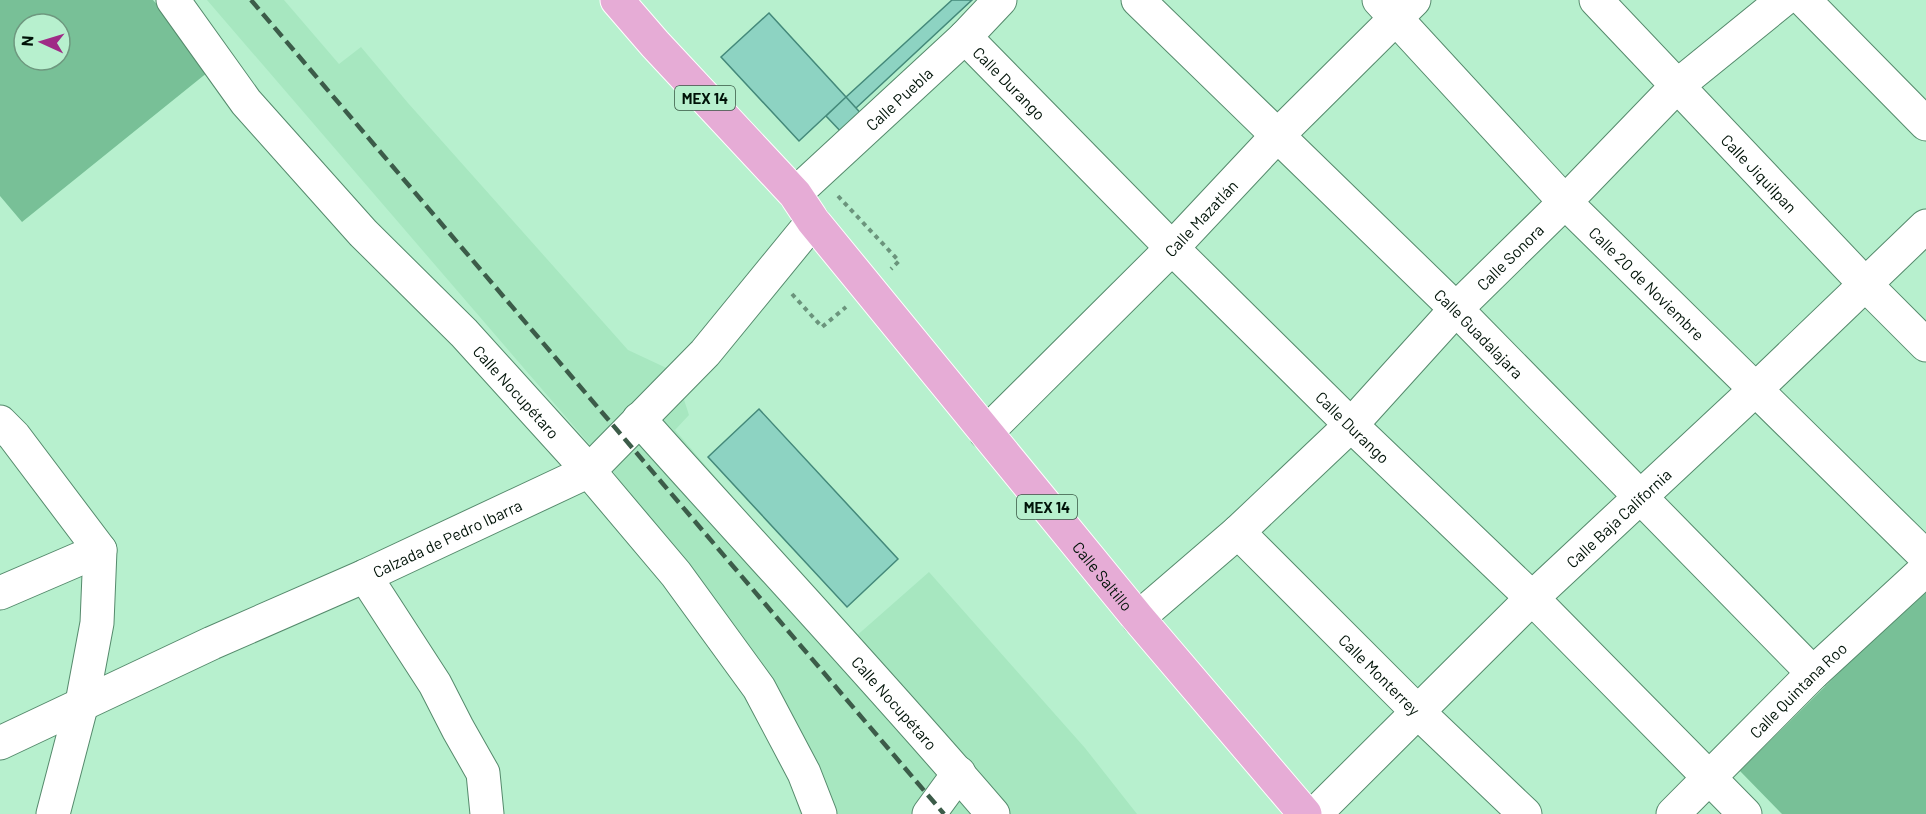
<svg xmlns="http://www.w3.org/2000/svg" width="1926" height="814" viewBox="0 0 1926 814" font-family="Barlow,sans-serif">
<style>
.built{fill:#a7e7c0}
.green{fill:#78c097;fill-rule:evenodd}
.building{fill:#8dd3c2;stroke:#44897a;stroke-width:1.5}
.lines{fill:none;stroke-linecap:round;stroke-linejoin:round}
.minor-casing{stroke:#558a6c;stroke-width:35}
.primary-casing{stroke:#fff;stroke-width:35}
.path{stroke:#6b947c;stroke-width:4;stroke-dasharray:4.5 4.5;stroke-linecap:butt}
.minor{stroke:#fff;stroke-width:33}
.primary{stroke:#e6acd6;stroke-width:33}
.rail{stroke:#3c5c49;stroke-width:4.5;stroke-dasharray:12 6;stroke-linecap:butt}
.labels{text-anchor:middle;dominant-baseline:central;stroke-width:5;stroke-linejoin:round;paint-order:stroke}
.shield{fill:#b7f0ce;stroke:#375543;stroke-width:1.5}
.shield-label{font-size:15px;font-weight:bold;fill:#001308}
.street-label{font-size:16px;fill:#001308;stroke:#b7f0ce}
</style>
<rect width="100%" height="100%" fill="#b7f0ce"/>
<!-- built -->
<path class="built" d="M207,0H284L339,64L361,47L408,103L628,350L675,372L689,415L675,430L854,638L929,572L1085,748L1137,814H800L789,774L615,474Z"/>
<!-- green -->
<path class="green" d="M0,0H153L213,68L22,222L0,196ZM24,24H60V60H24Z
M1926,586V814H1782L1740,771Z"/>
<!-- building -->
<path class="building" d="M952,0H972L856,108L846,97Z
M769,13L846,97L799,141L721,57Z
M846,97L865,118L845,136L826,116Z
M759,409L898,559L847,607L708,457Z"/>
<g class="lines">
<defs>
<g id="minor">
<path id="s1" d="M173,0L246,102L363,233L464,333L589,471L676,574L759,688L804,773L820,814"/>
<path id="s2" d="M1138,0L1456,309L1813,673"/>
<path id="s3" d="M1379,0L1565,202L1926,557"/>
<path id="s4" d="M1596,0L1865,284L1926,345"/>
<path d="M1804,0L1926,124"/>
<path id="s5" d="M965,37L1172,248L1351,425L1532,598L1745,814"/>
<path id="s6" d="M795,194L965,37L1000,0"/>
<path id="s7" d="M639,419C757,551 878,680 993,814"/>
<path d="M0,422L14,436L100,550L97,623L82,703L53,814"/>
<path id="s8" d="M986,433L1172,248L1277,136L1414,0"/>
<path id="s9" d="M1238,532L1419,713L1525,814"/>
<path d="M365,576L435,684L458,729L483,773L487,814"/>
<path d="M0,593L100,550"/>
<path id="s10" d="M1138,618L1238,532L1351,425L1456,309L1565,202L1677,86L1783,0"/>
<path id="s11" d="M0,743L212,643L365,576L589,471L705,353L813,221"/>
<path d="M929,814L959,773"/>
<path id="s12" d="M1315,814L1532,598L1756,389L1926,226"/>
<path id="s13" d="M1673,814L1813,673L1926,569"/>
</g>
<g id="primary">
<path id="s14" d="M617,0L655,44L795,194L813,221L1138,618L1305,814"/>
</g>
</defs>
<!-- minor casing -->
<use href="#minor" class="minor-casing"/>
<!-- primary casing -->
<use href="#primary" class="primary-casing"/>
<!-- path -->
<path class="path" d="M838,196L899,261L891,269
M792,294L822,327L846,307"/>
<!-- minor -->
<use href="#minor" class="minor"/>
<!-- primary -->
<use href="#primary" class="primary"/>
<!-- rail -->
<path class="rail" d="M251,0L944,814"/>
</g>
<g class="labels">
<!-- shield labels -->
<g class="shield">
<rect x="675" y="86" width="60" height="24" rx="4.5"/>
<rect x="1017" y="495" width="60" height="24" rx="4.5"/>
</g>
<g class="shield-label">
<text x="705" y="98">MEX 14</text>
<text x="1047" y="507">MEX 14</text>
</g>
<!-- street labels -->
<g class="street-label">
<text stroke="none"><textPath href="#s5" startOffset="64">Calle Durango</textPath></text>
<text stroke="none"><textPath href="#s6" startOffset="141">Calle Puebla</textPath></text>
<text stroke="none"><textPath href="#s4" startOffset="238">Calle Jiquilpan</textPath></text>
<text stroke="none"><textPath href="#s8" startOffset="304">Calle Mazatlán</textPath></text>
<text stroke="none"><textPath href="#s10" startOffset="519">Calle Sonora</textPath></text>
<text stroke="none"><textPath href="#s3" startOffset="390">Calle 20 de Noviembre</textPath></text>
<text stroke="none"><textPath href="#s2" startOffset="477">Calle Guadalajara</textPath></text>
<text stroke="none"><textPath href="#s1" startOffset="522">Calle Nocupétaro</textPath></text>
<text stroke="none"><textPath href="#s5" startOffset="550">Calle Durango</textPath></text>
<text stroke="none"><textPath href="#s12" startOffset="424">Calle Baja California</textPath></text>
<text stroke="none"><textPath href="#s11" startOffset="492">Calzada de Pedro Ibarra</textPath></text>
<text stroke="none"><textPath href="#s14" startOffset="754">Calle Saltillo</textPath></text>
<text stroke="none"><textPath href="#s9" startOffset="201">Calle Monterrey</textPath></text>
<text stroke="none"><textPath href="#s13" startOffset="176">Calle Quintana Roo</textPath></text>
<text stroke="none"><textPath href="#s7" startOffset="382">Calle Nocupétaro</textPath></text>
</g>
</g>
<!-- north arrow -->
<g transform="translate(42 42) rotate(274)"><circle r="28" fill="#b7f0ce" stroke="#6e987f" stroke-width="1.5"/>
<path d="M0-4.5L10 22L0 15L-10 22Z" fill="#9f2b86"/>
<text y="-9" font-size="16" font-weight="bold" text-anchor="middle" fill="#001308">N</text>
</g>
</svg>
